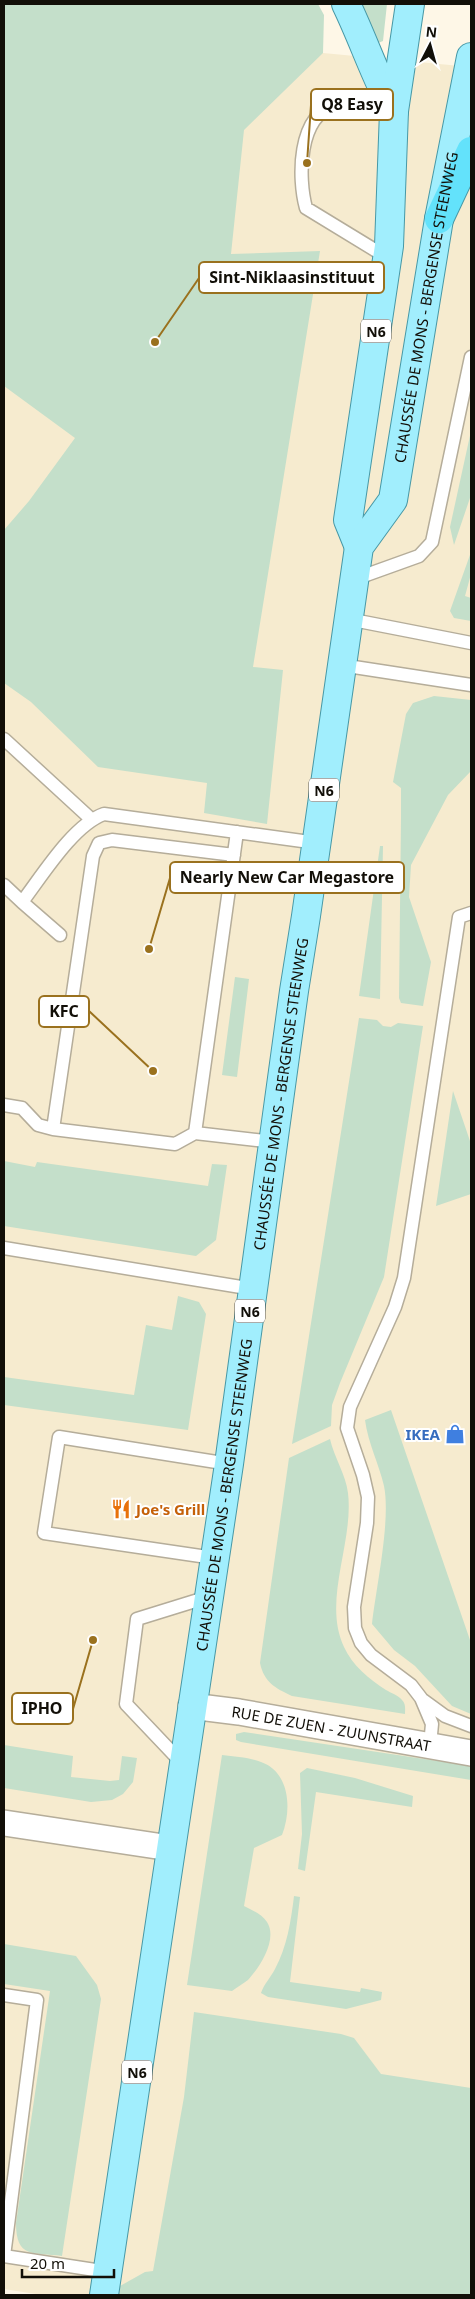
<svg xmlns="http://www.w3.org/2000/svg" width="475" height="2299" viewBox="0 0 475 2299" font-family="'Noto Sans',sans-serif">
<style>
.built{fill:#f6ebcf}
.green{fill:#c4dfca}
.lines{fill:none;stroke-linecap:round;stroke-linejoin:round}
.service-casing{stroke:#b5ad9a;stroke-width:15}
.minor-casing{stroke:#b5ad9a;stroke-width:28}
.primary-casing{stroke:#4798a6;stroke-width:30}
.motorway-casing{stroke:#4798a6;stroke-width:30}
.service{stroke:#fff;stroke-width:12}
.minor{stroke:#fff;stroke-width:25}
.primary{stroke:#a1eefd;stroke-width:28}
.motorway{stroke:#63e2fb;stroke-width:28}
.labels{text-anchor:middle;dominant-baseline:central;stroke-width:4;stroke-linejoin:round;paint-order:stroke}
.shield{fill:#fff;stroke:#595752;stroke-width:1}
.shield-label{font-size:14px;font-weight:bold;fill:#120f08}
.street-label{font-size:15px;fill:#120f08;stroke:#fff}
.shop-label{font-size:15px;font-weight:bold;fill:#366cbe;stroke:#fff;text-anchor:end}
.food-label{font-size:15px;font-weight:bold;fill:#c56008;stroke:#fff;text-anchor:start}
.leader{fill:none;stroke:#9a711e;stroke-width:2}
.callout-dot{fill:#9a711e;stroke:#fff;stroke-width:2}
.callout{fill:#fff;stroke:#9a711e;stroke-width:2}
.callout-label{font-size:16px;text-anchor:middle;font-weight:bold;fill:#120f08}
</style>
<rect width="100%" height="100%" fill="#fef7e7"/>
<!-- built -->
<path class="built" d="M4,4H278L323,53L471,67V2110L153,2295H42L4,2289Z"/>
<!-- green -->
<path class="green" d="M4,4H318L324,15L323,53L244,130L231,254L320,251L253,667L283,670L267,824L204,813L207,783L98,767L31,702L4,683V530L29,501L75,438L4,386Z
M362,4H387L383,41L378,43L376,40Z
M471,431V495L454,545L450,527Z
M471,552V574L465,596L471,598V621L454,618L450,611Z
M434,696L471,700V771L448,795L411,865L409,897L431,962L423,1006L401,1003L399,998L401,818V788L393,782L406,714L413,703Z
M380,846H383L380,999L359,996Z
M235,977L249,979L237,1077L222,1075Z
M359,1018L377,1020L383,1026L391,1027L398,1023L423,1026L384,1277L340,1383L332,1405L331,1426L292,1444Z
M453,1091L471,1144V1194L436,1206Z
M4,1161L35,1167L37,1162L208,1186L212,1164L227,1165L216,1240L196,1256L4,1226Z
M178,1296L199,1302L206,1314L188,1430L4,1405V1377L134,1395L146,1325L172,1330Z
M391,1410L471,1643V1714L452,1706L415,1666L394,1650L372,1624C376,1588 391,1520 384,1486C379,1464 368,1443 365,1420Z
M330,1439C334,1457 346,1475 348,1493C354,1543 322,1600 344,1647C352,1665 370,1680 386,1690C391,1693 398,1695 402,1700C406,1704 405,1709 405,1714L292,1696C275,1688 264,1682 260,1663L289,1458Z
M244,1732L471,1766V1780L241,1742L236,1740V1734Z
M4,1745L73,1756L71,1777L110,1781L119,1780L122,1756L137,1758L133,1782L123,1794L112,1800L91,1802L4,1788Z
M222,1755C235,1757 249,1757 261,1762C290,1772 292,1810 282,1835L254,1848L244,1906C252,1910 262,1914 267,1922C278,1939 260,1967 248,1980C243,1984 237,1987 232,1991L187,1985Z
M307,1768L355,1778L413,1796L412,1807L316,1792L305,1871L298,1869L302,1834L300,1773Z
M294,1896L300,1897L290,1982L360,1992L361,1988L382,1992L381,2000L346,2009L268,1997L261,1993C264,1984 271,1977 275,1969C287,1947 291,1921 294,1896Z
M4,1944L76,1956L97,1985L101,1999L62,2256C33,2252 16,2259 16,2223L50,1991L4,1984Z
M194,2012L341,2034L354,2038L381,2074L471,2088V2295H104L145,2272L153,2271L184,2097Z"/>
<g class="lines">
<defs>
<path id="service" d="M388,258L306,208C298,179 297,115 336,105C348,102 381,109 394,111
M355,579L419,556L432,542L471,357
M348,619L471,643
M341,665L471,685
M4,739L91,819
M4,885L22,902
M60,935L22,902C42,876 73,825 104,814L317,843
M4,1105L22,1108L38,1125L53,1129L175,1144L195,1133L274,1142
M53,1129L93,856L99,843L112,840L234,855
M195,1133L237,832
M4,1248L253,1289
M214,1558L44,1533L59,1437L229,1464
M423,1700L445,1716L471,1726
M430,1745L432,1724L421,1698L411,1685L371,1655L361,1643L355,1628L354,1607L367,1523L368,1497L363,1475L347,1428L350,1407L395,1307L404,1278L459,917L471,913
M182,1763L126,1704L137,1619L208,1597
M4,1995L37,2000L4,2256L108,2272"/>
<g id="minor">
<path id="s1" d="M191,1706L239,1712L471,1753"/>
<path d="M4,1823L170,1848"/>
</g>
<g id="primary">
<path d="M346,4C363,39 375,76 394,111"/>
<path d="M359,547L348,520L389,246L394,111L410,4"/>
<path id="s2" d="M104,2295L229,1464L294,991L306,916L359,547L393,500L439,219L471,57"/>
</g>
<path id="motorway" d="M439,219L471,151"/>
</defs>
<!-- service casing -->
<use href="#service" class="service-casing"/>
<!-- minor casing -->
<use href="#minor" class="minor-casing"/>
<!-- primary casing -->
<use href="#primary" class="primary-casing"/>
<!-- motorway casing -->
<use href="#motorway" class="motorway-casing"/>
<!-- service -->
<use href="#service" class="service"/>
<!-- minor -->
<use href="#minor" class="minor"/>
<!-- primary -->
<use href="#primary" class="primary"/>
<!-- motorway -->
<use href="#motorway" class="motorway"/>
</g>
<!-- icons -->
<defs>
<symbol id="shop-bare" viewBox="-9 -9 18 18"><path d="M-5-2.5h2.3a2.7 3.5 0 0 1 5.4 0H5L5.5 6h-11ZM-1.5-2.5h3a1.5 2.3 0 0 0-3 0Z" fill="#3f7fe0" stroke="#fff" stroke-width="2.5" paint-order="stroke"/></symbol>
<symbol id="restaurant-bare" viewBox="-9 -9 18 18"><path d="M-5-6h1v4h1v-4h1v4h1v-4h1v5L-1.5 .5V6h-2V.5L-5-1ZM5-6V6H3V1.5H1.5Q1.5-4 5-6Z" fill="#e8710a" stroke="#fff" stroke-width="2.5" paint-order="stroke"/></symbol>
</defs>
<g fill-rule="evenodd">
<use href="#shop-bare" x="441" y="1420" width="28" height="28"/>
<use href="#restaurant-bare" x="107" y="1495" width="28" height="28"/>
</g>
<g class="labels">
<!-- shield labels -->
<g class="shield">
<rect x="361" y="319.5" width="30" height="23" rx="4"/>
<rect x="309" y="778.5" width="30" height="23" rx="4"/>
<rect x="235" y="1299.5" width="30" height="23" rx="4"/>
<rect x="122" y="2060.5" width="30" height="23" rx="4"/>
</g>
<g class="shield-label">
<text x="376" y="331">N6</text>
<text x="324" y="790">N6</text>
<text x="250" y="1311">N6</text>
<text x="137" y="2072">N6</text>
</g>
<!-- street labels -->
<g class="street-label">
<text stroke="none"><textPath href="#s2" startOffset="2020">CHAUSSÉE DE MONS - BERGENSE STEENWEG</textPath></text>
<text stroke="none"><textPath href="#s2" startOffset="1214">CHAUSSÉE DE MONS - BERGENSE STEENWEG</textPath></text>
<text stroke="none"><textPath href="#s2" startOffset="809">CHAUSSÉE DE MONS - BERGENSE STEENWEG</textPath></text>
<text stroke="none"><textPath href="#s1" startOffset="142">RUE DE ZUEN - ZUUNSTRAAT</textPath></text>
</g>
<!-- shop labels -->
<g class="shop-label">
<text x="440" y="1434">IKEA</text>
</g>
<!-- food labels -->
<g class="food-label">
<text x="136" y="1509">Joe's Grill</text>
</g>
</g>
<!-- callouts -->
<path class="leader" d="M307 163L311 105M155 342L199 278M149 949L170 878M153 1071L89 1011M93 1640L73 1709"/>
<g class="callout-dot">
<circle cx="307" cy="163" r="5"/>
<circle cx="155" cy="342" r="5"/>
<circle cx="149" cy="949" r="5"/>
<circle cx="153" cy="1071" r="5"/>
<circle cx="93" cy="1640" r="5"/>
</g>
<g class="callout">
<rect x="311" y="89" width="82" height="31" rx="5"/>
<rect x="199" y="262" width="185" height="31" rx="5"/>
<rect x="170" y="862" width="234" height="31" rx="5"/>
<rect x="39" y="996" width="50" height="31" rx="5"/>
<rect x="12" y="1693" width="61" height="31" rx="5"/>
</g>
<g class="callout-label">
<text x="352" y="110">Q8 Easy</text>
<text x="292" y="283">Sint-Niklaasinstituut</text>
<text x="287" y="883">Nearly New Car Megastore</text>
<text x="64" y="1017">KFC</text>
<text x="42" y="1714">IPHO</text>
</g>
<!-- border -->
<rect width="475" height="2299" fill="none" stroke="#120f08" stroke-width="10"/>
<!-- north arrow -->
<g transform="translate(430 45) rotate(6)" stroke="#ffffff" stroke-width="4" paint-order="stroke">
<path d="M0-4L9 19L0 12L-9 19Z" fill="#120f08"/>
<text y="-8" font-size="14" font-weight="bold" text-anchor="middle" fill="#120f08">N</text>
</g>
<!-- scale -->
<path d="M22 2269v8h92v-8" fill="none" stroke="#120f08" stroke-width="2.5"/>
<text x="30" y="2269" font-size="15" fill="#120f08" stroke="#ffffff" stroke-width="4" paint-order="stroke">20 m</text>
</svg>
